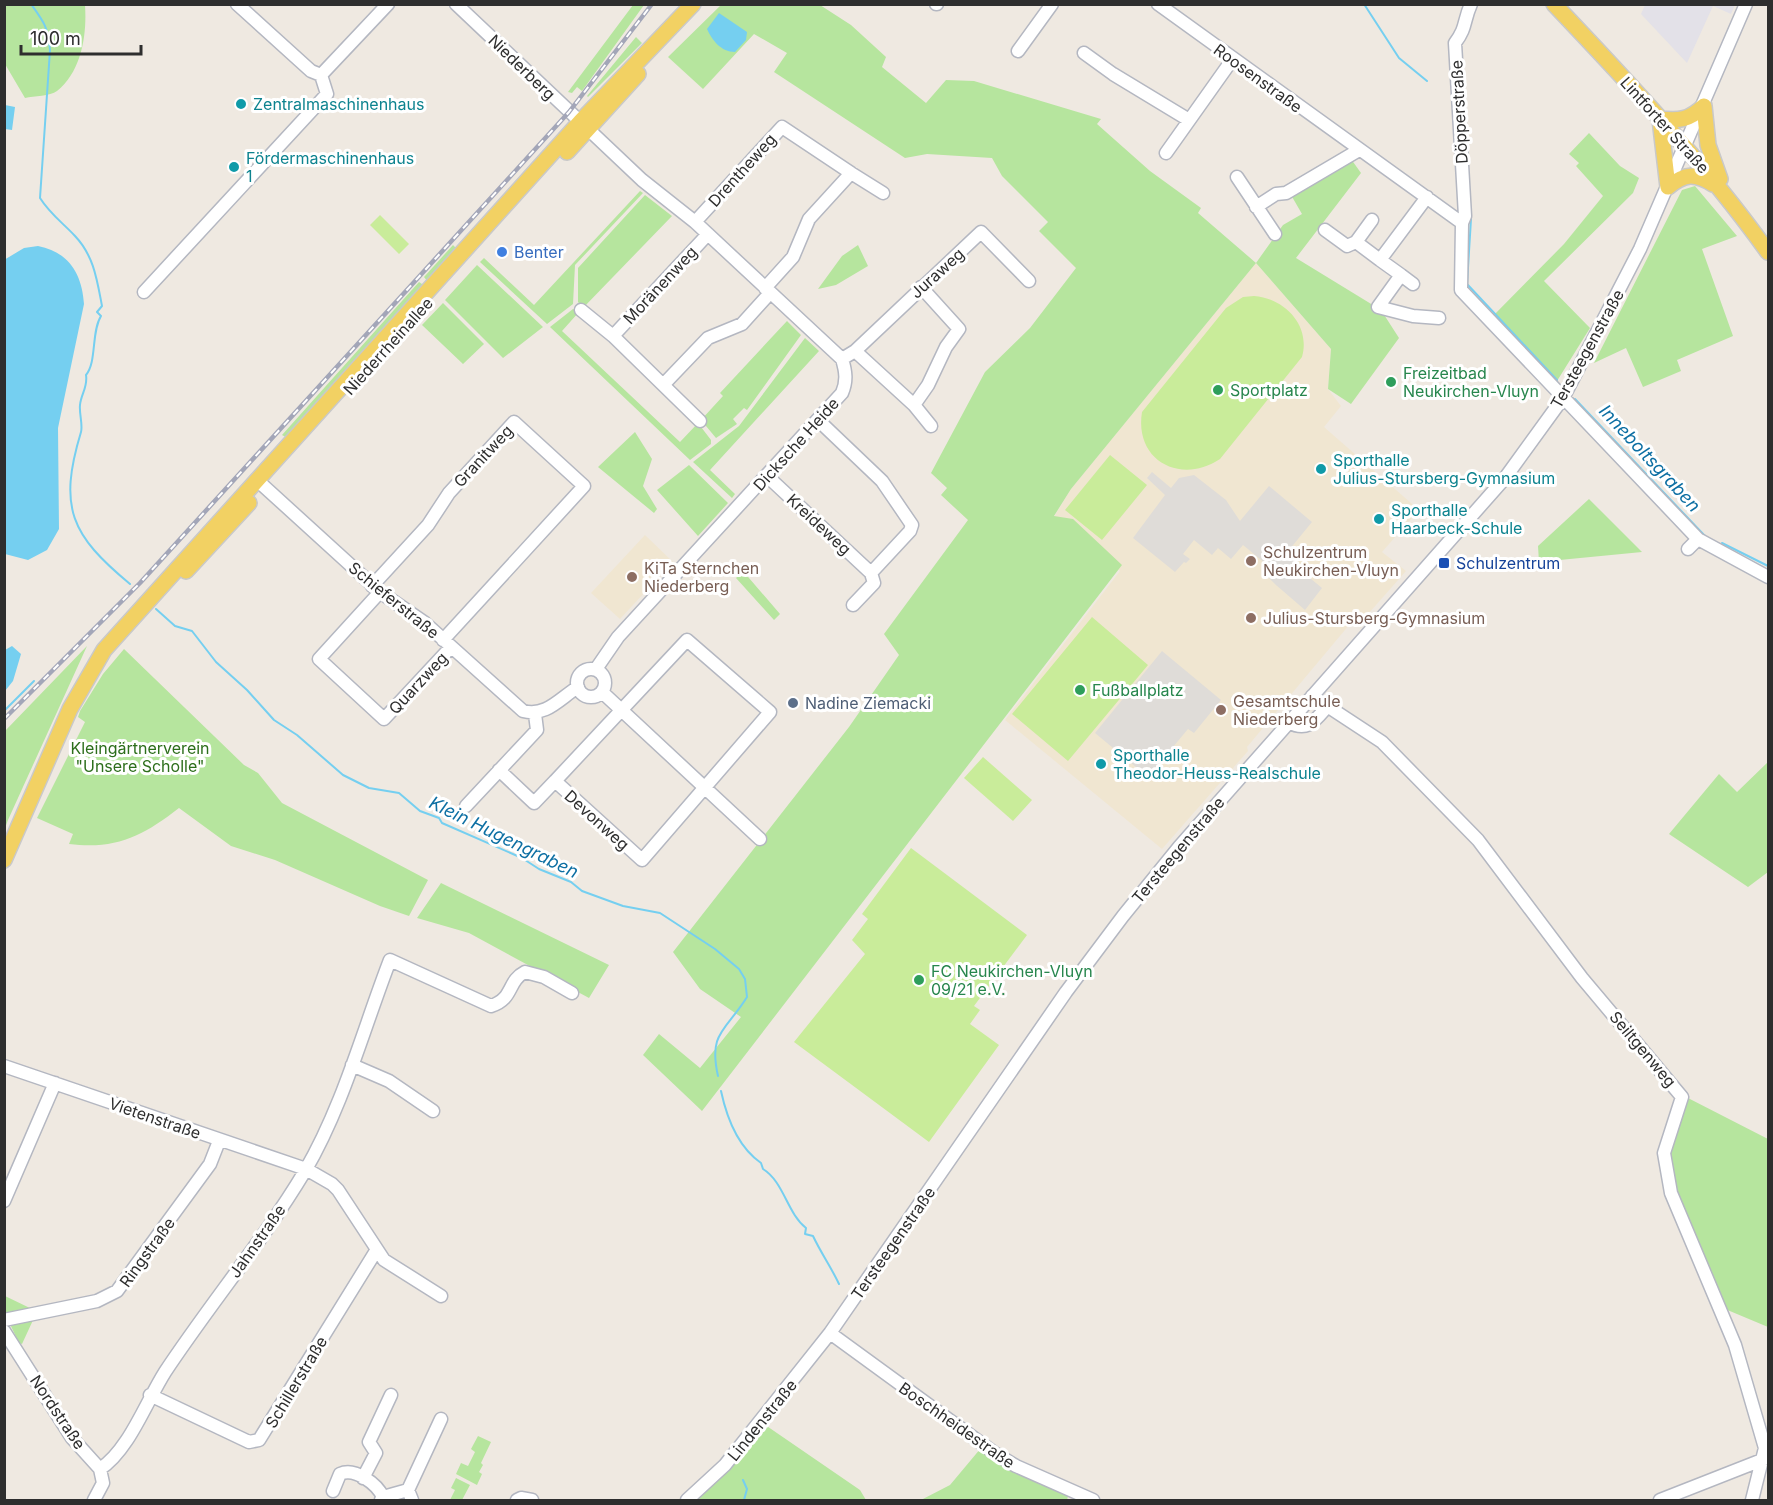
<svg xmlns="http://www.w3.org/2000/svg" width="1773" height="1505" viewBox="0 0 1773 1505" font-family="Inter,sans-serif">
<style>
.industrial{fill:#e3e1e8}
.education{fill:#f0e6d1}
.green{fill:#b6e59e}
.pitch{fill:#c9ec9a}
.plaza{fill:#dfdcd8}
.water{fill:#75cff0}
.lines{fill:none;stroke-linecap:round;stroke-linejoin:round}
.stream{stroke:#75cff0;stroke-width:2}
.minor-casing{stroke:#b4b7c1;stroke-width:15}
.major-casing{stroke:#c9c9c9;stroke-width:18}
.minor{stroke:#fff;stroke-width:12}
.major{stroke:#f2d163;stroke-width:15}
.rail-casing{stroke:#a3a6b8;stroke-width:4.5}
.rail{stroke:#fff;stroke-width:2;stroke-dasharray:7;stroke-linecap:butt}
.culture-dot{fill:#0f9aa8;stroke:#fff;stroke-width:2}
.shop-dot{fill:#3f7fe0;stroke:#fff;stroke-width:2}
.leisure-dot{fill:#2e9e5b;stroke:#fff;stroke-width:2}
.education-dot{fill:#8d6e63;stroke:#fff;stroke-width:2}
.transit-dot{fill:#1a4fb4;stroke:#fff;stroke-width:2}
.service-dot{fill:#5c6f8a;stroke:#fff;stroke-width:2}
.labels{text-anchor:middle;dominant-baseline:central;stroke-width:6;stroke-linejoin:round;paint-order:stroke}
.street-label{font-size:16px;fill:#2e2e2e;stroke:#fff}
.culture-label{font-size:16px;fill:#0d838f;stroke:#fff;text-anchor:start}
.shop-label{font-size:16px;fill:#366cbe;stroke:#fff;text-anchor:start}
.leisure-label{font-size:16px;fill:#27864d;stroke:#fff;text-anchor:start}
.education-label{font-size:16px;fill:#785e54;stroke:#fff;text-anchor:start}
.transit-label{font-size:16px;fill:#164399;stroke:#fff;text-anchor:start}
.service-label{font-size:16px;fill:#4e5e75;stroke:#fff;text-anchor:start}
.park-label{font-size:16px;fill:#2c6e1b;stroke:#fff}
.water-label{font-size:18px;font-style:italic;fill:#0d6fa3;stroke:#fff}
</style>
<rect width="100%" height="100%" fill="#efe9e1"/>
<!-- industrial -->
<path class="industrial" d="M1645,5V4L1735,5L1731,14L1713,6L1687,63L1641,14Z"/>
<!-- education -->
<path class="education" d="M1256,263L1331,349L1328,389L1341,406L1324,427L1419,510L1382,552L1406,571L1369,613L1355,618L1247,747L1248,751L1162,849L1005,720L1120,571L1054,517L1071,489Z
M645,535L673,562L620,619L591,593Z"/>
<!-- green -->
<path class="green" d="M4,5H85C87,34 82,71 57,91C50,96 34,96 25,98L5,64Z
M633,5H644L582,91L577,87L572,93L568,92Z
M721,5H820L851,25L886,57L882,67L926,103L946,80L974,81L1101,119L1097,124L1150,171L1201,208L1198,213L1256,263L1283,225L1302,214L1291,195L1351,159L1361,173L1296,258L1381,310L1399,338L1351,404L1328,389L1331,349L1256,263L1071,489L1054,516L1073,519L1122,565L702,1111L643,1055L659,1034L700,1068L741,1017L700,989L673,952L849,727L899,655L884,634L968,520L941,495L947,488L931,473L985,372L1030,328L1076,268L1039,231L1048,222L1002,176L992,158L927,154L905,158L774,72L787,53L754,34L703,89L668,57Z
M636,37L642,43L588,97L587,96Z
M1589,133L1620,166L1639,178L1633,193L1544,281L1590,328L1557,381L1492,317L1564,244L1603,196L1576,166L1579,163L1569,154Z
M1695,186L1737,236L1702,249L1733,336L1677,360L1681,371L1643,387L1626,348L1594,363L1682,190Z
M640,191L643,193L575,265L573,304L547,324L480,262L484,258L534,305Z
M645,195L672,216L583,308L578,302V268Z
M453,245L460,252L428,282L424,277Z
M858,245L868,266L836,285L818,289L842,256Z
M477,265L543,327L503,358L445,300Z
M419,282L425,286L289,439L282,435Z
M443,303L484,344L463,364L422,325Z
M573,309L579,312L562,331L680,442L698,423L711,440V444L690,460L550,327Z
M787,321L801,335L747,410L744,408L733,419L737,424L716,438L701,420L723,396L720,393Z
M805,338L819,351L710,470L735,494L732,498L693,462L739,426Z
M635,432L652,459L643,486L657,509L654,513L598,467Z
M689,465L728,503L698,536L657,490Z
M1589,499L1642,552L1539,562L1538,546Z
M743,571L780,614L774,620L736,578Z
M87,646L8,820L5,828V731Z
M124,649L244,765L258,773L282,803L428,880L409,916L380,906L275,860L231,846L179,808C143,836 116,850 69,844L73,834L37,818L85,722L78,717L80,711L103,674Z
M1768,762V872L1748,887L1669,834L1719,774L1737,792Z
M441,883L609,965L589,998L469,933L417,918Z
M1686,1097L1768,1139V1327L1725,1309L1676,1193L1669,1152Z
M5,1296L34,1310L5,1314Z
M34,1318L22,1344L19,1343L10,1324Z
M761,1422L860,1490L866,1500H687Z
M478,1436L491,1442L481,1463L483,1465L479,1472L482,1474L477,1485L456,1474L461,1463L468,1466L475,1452L471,1449Z
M981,1448L1069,1493L1067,1500H921L950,1485Z
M456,1478L470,1485L462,1500H450L455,1490L451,1488Z"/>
<!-- pitch -->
<path class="pitch" d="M380,215L409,244L399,254L370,225Z
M1254,296C1284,298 1311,325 1302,357L1220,459C1181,485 1134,461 1142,412L1226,308L1243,297Z
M1110,455L1147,485L1102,540L1065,510Z
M1092,617L1148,665L1068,761L1012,714Z
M983,757L1032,800L1013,821L964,778Z
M911,848L1027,935L974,1006L980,1010L970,1024L999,1045L929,1142L794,1042L865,954L852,940L868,919L862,914Z"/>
<!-- plaza -->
<path class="plaza" d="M1152,472L1171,488L1179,478L1194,475L1226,500L1240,521L1269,486L1312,522L1289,550L1298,557L1293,564L1322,588L1305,610L1276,585L1265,574L1271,568L1243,545L1231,559L1218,548L1212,555L1194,540L1183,554L1190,559L1186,563L1184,562L1175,572L1133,538L1165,495L1147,478Z
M1162,651L1221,700L1194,733L1188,729L1148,777L1095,733Z"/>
<!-- water -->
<path class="water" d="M719,13L747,32L746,40L735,52C721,52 712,40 707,29Z
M5,105L15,107L12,130L5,129Z
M38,246C69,252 82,274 84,304L58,428L59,529L47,550L28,560L5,554L4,260L24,248Z
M12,646L21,654L13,681L5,691V650Z"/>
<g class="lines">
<!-- stream -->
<path class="stream" d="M31,4C44,22 48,27 50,50L40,198C50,214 63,223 75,236C94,256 97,280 102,306L97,312L101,316C91,332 97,362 86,375C88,387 81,394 80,405C79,413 83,425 81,432C58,508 71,535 130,584
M1364,4L1399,58L1427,81
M1471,219L1467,284L1557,380
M1575,399L1705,536
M1722,543L1768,566
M156,609L175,626L192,631L216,662L247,690L274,720L297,735L343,775L369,788L399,793L420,811L439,818L442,823L522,858L539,869L571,882L582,891L623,906L660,913L715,949L739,969L745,979L747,997C726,1031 708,1032 718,1076
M4,711L34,681
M721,1091C727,1119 738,1147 761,1163L763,1169C784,1182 787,1213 806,1228L805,1234L813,1236C821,1253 831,1267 839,1284
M743,1480L747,1489L744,1500"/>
<defs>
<path id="minor" d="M237,4L311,71L321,75L388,4
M456,4L642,180L695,222L842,359C846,372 847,381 842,393L618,637L596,669
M936,4H937
M1158,4L1462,223
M1471,4C1463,22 1467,27 1455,43L1465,216L1462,223L1461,290L1698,539L1768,577
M1018,51L1052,4
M1084,53L1113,74L1189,120
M1166,153L1232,60
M851,173L883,193
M1237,177L1275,234
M1427,197L1380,260L1401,275L1378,307L1413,316L1439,318
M1256,207L1276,194L1286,193L1359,150
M1372,220L1356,242L1380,260
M695,222L782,127L851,173L809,219L793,257L765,288
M1325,230L1347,246L1356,242
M1401,275L1413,284
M144,292L327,94L321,75
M581,310L613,336
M855,351L914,405L931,426
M842,359L855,351L981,232L1029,281
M664,384L708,338L742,324L770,293
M914,405L928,385L946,347L959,329L921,287
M818,420L882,481L912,525L910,531L871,573
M700,421L613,336L708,234
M767,476L871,573L874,583L853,605
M257,480L380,592L425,623L523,711C546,717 559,699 578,687
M1688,549L1698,539
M372,586L428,525L449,493L514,422L584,486L443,640
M380,592L319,659L384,719L451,647
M687,640L770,712L642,860L555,781Z
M577 683a14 14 0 1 1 28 0a14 14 0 1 1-28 0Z
M602,692L760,839
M1312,696L1382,742L1478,840L1582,978L1682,1097L1664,1153L1671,1193L1735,1345L1765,1448L1752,1500
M1288,722C1307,732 1314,722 1326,708
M499,770L534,803L555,781
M466,806L537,730L535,714
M352,1065L389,1081L433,1111
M4,1066L306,1169L332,1184L338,1190L384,1260L441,1296
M4,1201L55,1083
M4,1320L97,1301L117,1291L210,1164L219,1141
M4,1331L72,1438L100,1469L103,1483L94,1500
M830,1333L996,1454L1016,1466L1093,1500
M150,1395L249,1442L259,1440L376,1251
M100,1469C129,1450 146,1402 165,1372C210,1304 263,1241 305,1171C343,1106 363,1030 390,960L491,1006C514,999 507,981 525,972L544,977L572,993
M363,1478L376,1453L369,1442L391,1395
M408,1490L441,1419
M333,1491L340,1474C355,1467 377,1484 383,1497
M381,1500L383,1497L408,1490L412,1500
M517,1500L521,1498L532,1500
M687,1500L725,1465L830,1333L1066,992L1123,916L1179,847L1505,478L1563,398L1640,249L1746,4
M1660,1500L1767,1458"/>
<path id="major" d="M1554,4C1630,84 1704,163 1768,252
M1704,106L1708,145L1720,179
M1660,119L1668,187
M1660,119C1680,121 1689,120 1704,106
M567,152L638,74
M1668,187C1685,173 1695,173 1713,184
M186,571L249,503
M4,860L70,709L104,650L580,122L693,4"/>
</defs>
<!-- minor casing -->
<use href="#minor" class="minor-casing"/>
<!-- major casing -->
<use href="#major" class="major-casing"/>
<!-- minor -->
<use href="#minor" class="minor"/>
<!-- major -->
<use href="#major" class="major"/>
<defs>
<path id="rail" d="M4,719L140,583L569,112L652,4"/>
</defs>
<!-- rail casing -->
<use href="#rail" class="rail-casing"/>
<!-- rail -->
<use href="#rail" class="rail"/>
</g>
<!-- markers -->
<g class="culture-dot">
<circle cx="241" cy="104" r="6"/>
<circle cx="234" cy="167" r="6"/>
<circle cx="1321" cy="469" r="6"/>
<circle cx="1379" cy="519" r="6"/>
<circle cx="1101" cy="764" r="6"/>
</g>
<circle class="shop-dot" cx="502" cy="252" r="6"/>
<g class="leisure-dot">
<circle cx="1391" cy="382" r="6"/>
<circle cx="1218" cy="390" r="6"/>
<circle cx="1080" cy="690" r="6"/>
<circle cx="919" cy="980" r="6"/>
</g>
<g class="education-dot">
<circle cx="1251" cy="561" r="6"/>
<circle cx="632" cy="577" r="6"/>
<circle cx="1251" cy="618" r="6"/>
<circle cx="1221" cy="710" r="6"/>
</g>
<rect class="transit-dot" x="1438" y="557" width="12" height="12" rx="3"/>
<circle class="service-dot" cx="793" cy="703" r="6"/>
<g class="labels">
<!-- street labels -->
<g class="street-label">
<text transform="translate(522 67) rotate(44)">Niederberg</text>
<text transform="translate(1258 78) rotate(36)">Roosenstraße</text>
<text transform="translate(1459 112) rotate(-93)">Döpperstraße</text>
<text transform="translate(1665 125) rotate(48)">Lintforter Straße</text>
<text transform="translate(742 170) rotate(-48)">Drentheweg</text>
<text transform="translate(937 273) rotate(-42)">Juraweg</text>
<text transform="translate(660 285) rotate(-47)">Moränenweg</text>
<text transform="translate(388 346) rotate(-48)">Niederrheinallee</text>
<text transform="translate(1587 349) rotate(-61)">Tersteegenstraße</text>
<text transform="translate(796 444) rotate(-48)">Dicksche Heide</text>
<text transform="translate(483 456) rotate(-47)">Granitweg</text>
<text transform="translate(819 524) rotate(43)">Kreideweg</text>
<text transform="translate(394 600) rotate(39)">Schieferstraße</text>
<text transform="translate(418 683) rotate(-47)">Quarzweg</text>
<text transform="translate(597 820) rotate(42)">Devonweg</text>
<text transform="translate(1178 850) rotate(-50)">Tersteegenstraße</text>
<text transform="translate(1643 1049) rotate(50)">Seiltgenweg</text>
<text transform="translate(155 1118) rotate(19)">Vietenstraße</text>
<text transform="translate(257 1241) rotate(-55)">Jahnstraße</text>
<text transform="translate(893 1243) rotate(-55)">Tersteegenstraße</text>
<text transform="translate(147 1252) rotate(-54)">Ringstraße</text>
<text transform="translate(296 1382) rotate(-59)">Schillerstraße</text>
<text transform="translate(58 1412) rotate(56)">Nordstraße</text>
<text transform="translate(762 1420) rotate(-51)">Lindenstraße</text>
<text transform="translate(957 1425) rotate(35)">Boschheidestraße</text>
</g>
<!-- culture labels -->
<g class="culture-label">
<text x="253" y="104">Zentralmaschinenhaus</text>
<text x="246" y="158">Fördermaschinenhaus<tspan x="246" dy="18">1</tspan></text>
<text x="1333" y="460">Sporthalle<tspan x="1333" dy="18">Julius-Stursberg-Gymnasium</tspan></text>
<text x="1391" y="510">Sporthalle<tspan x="1391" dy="18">Haarbeck-Schule</tspan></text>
<text x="1113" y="755">Sporthalle<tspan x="1113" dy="18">Theodor-Heuss-Realschule</tspan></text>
</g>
<!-- shop labels -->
<g class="shop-label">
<text x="514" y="252">Benter</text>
</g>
<!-- leisure labels -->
<g class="leisure-label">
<text x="1403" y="373">Freizeitbad<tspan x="1403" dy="18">Neukirchen-Vluyn</tspan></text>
<text x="1230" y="390">Sportplatz</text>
<text x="1092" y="690">Fußballplatz</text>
<text x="931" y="971">FC Neukirchen-Vluyn<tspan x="931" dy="18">09/21 e.V.</tspan></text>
</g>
<!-- education labels -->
<g class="education-label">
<text x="1263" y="552">Schulzentrum<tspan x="1263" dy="18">Neukirchen-Vluyn</tspan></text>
<text x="644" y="568">KiTa Sternchen<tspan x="644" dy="18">Niederberg</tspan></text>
<text x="1263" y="618">Julius-Stursberg-Gymnasium</text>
<text x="1233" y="701">Gesamtschule<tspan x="1233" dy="18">Niederberg</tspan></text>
</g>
<!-- transit labels -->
<g class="transit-label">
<text x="1456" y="563">Schulzentrum</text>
</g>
<!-- service labels -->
<g class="service-label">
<text x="805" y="703">Nadine Ziemacki</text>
</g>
<!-- park labels -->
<g class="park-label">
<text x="140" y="748">Kleingärtnerverein<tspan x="140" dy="18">"Unsere Scholle"</tspan></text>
</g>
<!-- water labels -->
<g class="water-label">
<text transform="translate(1650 458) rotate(47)">Inneboltsgraben</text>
<text transform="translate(504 837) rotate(26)">Klein Hugengraben</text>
</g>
</g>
<!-- border -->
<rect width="1773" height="1505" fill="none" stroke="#2e2e2e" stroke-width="12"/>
<!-- scale -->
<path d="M21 45v9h120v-9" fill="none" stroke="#2e2e2e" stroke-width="3"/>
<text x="30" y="45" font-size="18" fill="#2e2e2e" stroke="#ffffff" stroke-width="4.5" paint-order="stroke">100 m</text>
</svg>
